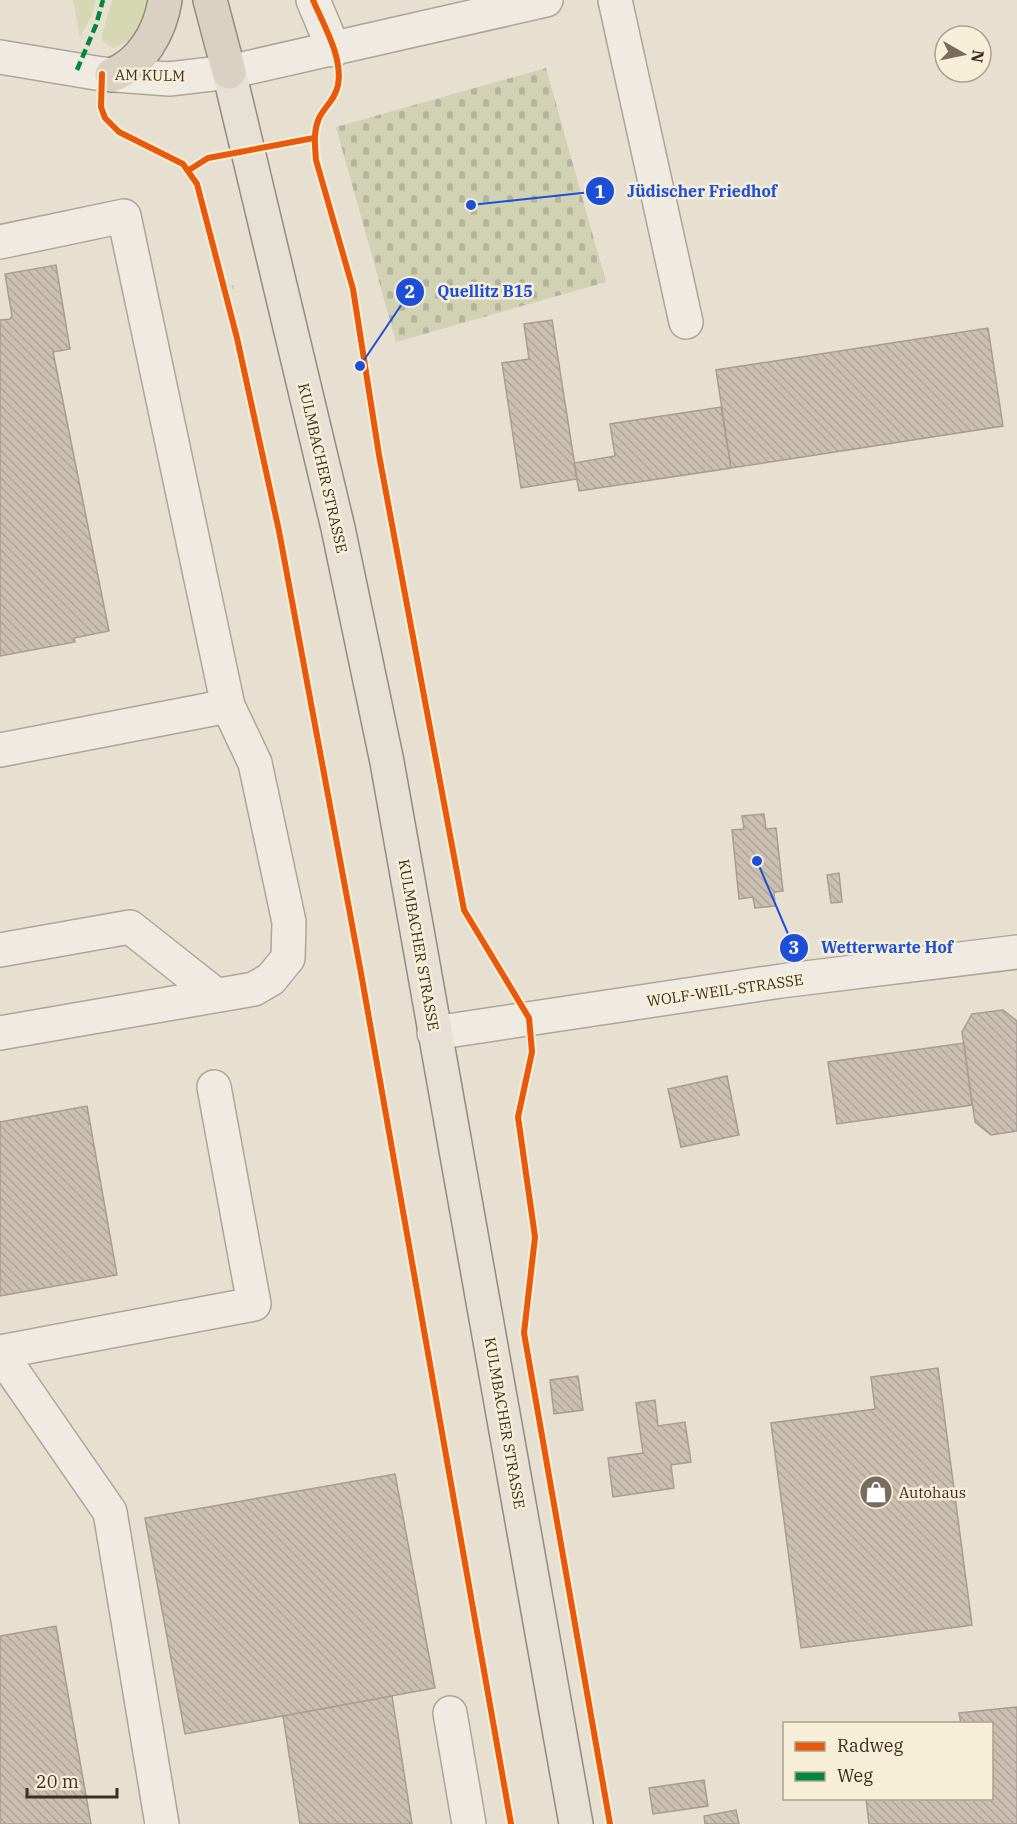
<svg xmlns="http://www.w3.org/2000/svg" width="1017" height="1824" viewBox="0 0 1017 1824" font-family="'IBM Plex Serif',serif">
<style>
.grass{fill:#d6d7b3}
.cemetery{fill:url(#cemetery-stones)}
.building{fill:url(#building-back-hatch);stroke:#a89c90;stroke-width:1.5}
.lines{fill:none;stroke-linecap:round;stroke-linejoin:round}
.minor-casing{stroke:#ada599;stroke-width:36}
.major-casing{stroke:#928b80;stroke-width:36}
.highway-casing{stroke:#928b80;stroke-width:36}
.path{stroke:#c8c2b9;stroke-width:4;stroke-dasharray:4.5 3;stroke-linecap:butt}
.minor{stroke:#efebe3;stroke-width:33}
.major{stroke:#e6e1d4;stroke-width:33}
.highway{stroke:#dad1c2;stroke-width:33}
.quiet{stroke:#00873e;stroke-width:4.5;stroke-dasharray:9 4.5;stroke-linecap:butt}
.cycleway-casing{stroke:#f7eed8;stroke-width:10}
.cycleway{stroke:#e8590c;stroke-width:6}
.labels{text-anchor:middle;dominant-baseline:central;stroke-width:5;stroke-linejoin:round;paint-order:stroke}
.street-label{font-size:15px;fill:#3d2e20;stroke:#f7eed8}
.poi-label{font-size:15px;fill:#3d2e20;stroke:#f7eed8;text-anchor:start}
.leader{fill:none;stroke:#1d4ed8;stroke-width:2}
.callout-dot{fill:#1d4ed8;stroke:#f7eed8;stroke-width:2}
.mark-label{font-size:18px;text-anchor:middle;font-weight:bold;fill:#fff}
.callout-label{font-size:16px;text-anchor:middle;font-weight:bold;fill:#1d4ed8;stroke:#f7eed8;stroke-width:5;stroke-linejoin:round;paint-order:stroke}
</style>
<defs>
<pattern id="cemetery-stones" width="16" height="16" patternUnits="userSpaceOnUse" patternTransform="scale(1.5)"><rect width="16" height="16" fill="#d1d1b3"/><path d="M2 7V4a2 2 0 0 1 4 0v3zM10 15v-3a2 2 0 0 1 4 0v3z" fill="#b4b49a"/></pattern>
<pattern id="building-back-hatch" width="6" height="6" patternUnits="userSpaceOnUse" patternTransform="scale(1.5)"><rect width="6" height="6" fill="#cbbfb2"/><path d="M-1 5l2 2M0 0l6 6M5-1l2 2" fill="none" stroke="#afa499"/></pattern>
</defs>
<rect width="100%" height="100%" fill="#e7e0d1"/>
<!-- grass -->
<path class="grass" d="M73,0H96L92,15L80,37Z
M112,0H152L134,39L113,48L102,41V34Z"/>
<!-- cemetery -->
<path class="cemetery" d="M546,68L606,282L396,342L336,127Z"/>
<!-- building -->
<path class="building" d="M56,265L70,349L53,352L109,631L74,638L75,642L0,656V320L10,319L12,316L5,274Z
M552,320L577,479L521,488L502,363L529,359L524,324Z
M988,328L1003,426L731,468L716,370Z
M721,407L731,468L579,491L574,463L615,456L610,424Z
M764,814L766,829L776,828L783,891L774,892L775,906L755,908L753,897L739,899L732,830L744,829L742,816Z
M839,873L842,902L831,903L827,875Z
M1003,1010L1017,1021V1131L991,1135L975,1122L962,1032L972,1014Z
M964,1043L972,1105L837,1124L828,1062Z
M727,1076L739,1135L681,1147L668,1089Z
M87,1106L117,1275L0,1296V1122Z
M938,1368L972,1625L801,1648L771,1423L875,1409L871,1377Z
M578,1376L583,1410L554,1414L550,1380Z
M655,1400L658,1426L685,1422L691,1462L671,1465L674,1488L613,1497L608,1458L643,1453L636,1403Z
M395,1474L435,1688L185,1734L145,1518Z
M56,1626L91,1824H0V1636Z
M392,1696L412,1824H300L283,1716Z
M1017,1707V1824H869L866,1798H992V1724H961L959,1713Z
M704,1780L708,1806L653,1814L649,1788Z
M736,1810L739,1824H705L704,1816Z"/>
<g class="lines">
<defs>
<path id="minor" d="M313,0L334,50
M615,0L686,322
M0,57L102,74L169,79L229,72L546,0
M0,242L124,216L228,706L0,750
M0,950L130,927L216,995
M0,1033L254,989L271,979L288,958L289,922L255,763L228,706
M434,1033L781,981L1017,952
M0,1352L254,1304L214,1087
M0,1353L110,1512L162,1824
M450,1713L469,1824"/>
<path id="major" d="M229,72L338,528L387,762L576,1824"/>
<path id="highway" d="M210,0L229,72
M112,75C142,63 160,32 165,0"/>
</defs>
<!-- minor casing -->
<use href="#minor" class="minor-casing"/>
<!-- major casing -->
<use href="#major" class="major-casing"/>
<!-- highway casing -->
<use href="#highway" class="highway-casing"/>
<!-- path -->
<path class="path" d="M225,288L234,287
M360,366L365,365"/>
<!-- minor -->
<use href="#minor" class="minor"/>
<!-- major -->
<use href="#major" class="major"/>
<!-- highway -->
<use href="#highway" class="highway"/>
<!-- quiet -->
<path class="quiet" d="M77,70L96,25L103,0"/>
<defs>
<path id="cycleway" d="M313,0C324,26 343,57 338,85C335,100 325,106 319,118C313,132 315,145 316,160L353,289L379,455L464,910L529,1018L532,1052L518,1117L535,1237L524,1333L610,1824
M102,74L101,107L105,118L119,132L183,164L197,184L237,338L279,531L361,973L511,1824
M189,170L208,158L314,138"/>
</defs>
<!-- cycleway casing -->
<use href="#cycleway" class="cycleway-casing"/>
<!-- cycleway -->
<use href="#cycleway" class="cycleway"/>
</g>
<!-- icons -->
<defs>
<symbol id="shop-disc" viewBox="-11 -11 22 22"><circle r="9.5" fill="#786c5e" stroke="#f7eed8"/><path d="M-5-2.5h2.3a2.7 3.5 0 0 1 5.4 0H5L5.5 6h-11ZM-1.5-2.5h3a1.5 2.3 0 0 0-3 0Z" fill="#fff"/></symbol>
</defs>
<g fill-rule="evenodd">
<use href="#shop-disc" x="857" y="1473" width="38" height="38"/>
</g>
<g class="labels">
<!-- street labels -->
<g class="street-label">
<text transform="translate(150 75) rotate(1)">AM KULM</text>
<text transform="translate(323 468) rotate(77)">KULMBACHER STRASSE</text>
<text transform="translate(419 945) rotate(80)">KULMBACHER STRASSE</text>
<text transform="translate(725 990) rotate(-8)">WOLF-WEIL-STRASSE</text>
<text transform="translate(505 1423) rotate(80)">KULMBACHER STRASSE</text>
</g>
<!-- poi labels -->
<g class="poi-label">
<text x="899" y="1492">Autohaus</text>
</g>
</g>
<!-- callouts -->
<path class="leader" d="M471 205L600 191M360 366L410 292M757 861L794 948"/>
<g class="callout-dot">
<circle cx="471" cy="205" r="6"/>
<circle cx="360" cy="366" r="6"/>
<circle cx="757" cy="861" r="6"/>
<circle cx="600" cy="191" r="15"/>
<circle cx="410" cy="292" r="15"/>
<circle cx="794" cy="948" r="15"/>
</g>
<g class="mark-label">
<text x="600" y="198">1</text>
<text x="410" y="298">2</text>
<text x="794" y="954">3</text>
</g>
<g class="callout-label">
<text x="702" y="197">Jüdischer Friedhof</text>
<text x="485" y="297">Quellitz B15</text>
<text x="887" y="953">Wetterwarte Hof</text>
</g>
<!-- legend -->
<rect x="783" y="1722" width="210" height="78" fill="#f7eed8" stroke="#ada18e" stroke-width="1.5"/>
<rect x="795" y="1742" width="30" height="9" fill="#e8590c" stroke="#ada18e" stroke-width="1.5"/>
<text x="837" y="1752" font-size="18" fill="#3d2e20">Radweg</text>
<rect x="795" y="1772" width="30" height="9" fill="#00873e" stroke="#ada18e" stroke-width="1.5"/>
<text x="837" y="1782" font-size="18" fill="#3d2e20">Weg</text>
<!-- north arrow -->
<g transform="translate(963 54) rotate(99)"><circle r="28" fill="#f7eed8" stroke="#ada18e" stroke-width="1.5"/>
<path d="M0-4.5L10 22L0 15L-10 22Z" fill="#786c5e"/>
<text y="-9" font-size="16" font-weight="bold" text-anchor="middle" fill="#3d2e20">N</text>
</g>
<!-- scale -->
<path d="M27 1788v9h90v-9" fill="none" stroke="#3d2e20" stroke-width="3"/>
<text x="36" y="1788" font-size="18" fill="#3d2e20" stroke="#f7eed8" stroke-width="4.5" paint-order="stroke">20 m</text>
</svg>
